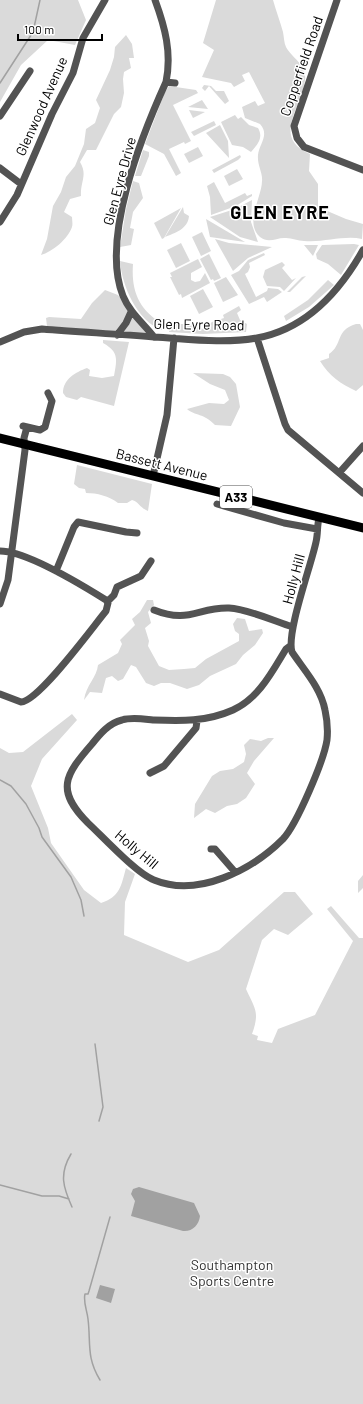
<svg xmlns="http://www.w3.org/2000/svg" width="363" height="1404" viewBox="0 0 363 1404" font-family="Barlow,sans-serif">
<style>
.green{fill:#dadada}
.water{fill:#a1a1a1}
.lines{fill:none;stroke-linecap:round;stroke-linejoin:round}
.stream{stroke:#a1a1a1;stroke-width:1.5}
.minor{stroke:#535353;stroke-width:7}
.major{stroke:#000;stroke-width:9}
.labels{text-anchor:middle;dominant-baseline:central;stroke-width:3;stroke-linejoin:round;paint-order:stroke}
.shield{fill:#fff;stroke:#4c4c4c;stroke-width:1}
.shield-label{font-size:13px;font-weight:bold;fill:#000}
.street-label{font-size:14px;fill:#000;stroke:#fff}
.park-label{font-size:14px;fill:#313131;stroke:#fff}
.district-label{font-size:18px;font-weight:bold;letter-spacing:1px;fill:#000;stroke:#fff}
</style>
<rect width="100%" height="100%" fill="#fff"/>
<!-- green -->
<path class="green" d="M0,0H78L86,20L75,45L48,40L21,65L0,102Z
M216,0H273C276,11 280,21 283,32C284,37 284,43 286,47C292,58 307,65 305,80C302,107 271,138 310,154L309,171L318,184V207L346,219L363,224L362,239C344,235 323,243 304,241C298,241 292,238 286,238C277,237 269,244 260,237C244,223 262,197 262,181C263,173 257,165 258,155C259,144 270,135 260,124L245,118L242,107L255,101L258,106L265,103L249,72L242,75L245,81L234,87L231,83L202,77L214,50L203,43Z
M126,35L132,44L134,58H129L131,68L124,72L123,79L124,93L121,107L114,114L96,150H87L80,162C88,175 80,182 81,196L70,199L64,212L72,217C72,220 73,224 72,227C68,239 52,252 41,255L47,239L53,206L61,192L66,177L75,166L84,144L86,129L95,123L100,108L96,100L110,70L114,57L115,47Z
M204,85L211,86L216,91H224L229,101L225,104L209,86L205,91L202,88Z
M169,86L196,90L198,93L173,105L191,141L185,144L184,142L169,149L181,173L176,176L164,154L145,144L165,92Z
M202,100L208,109L188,107Z
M189,110L205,112L193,118Z
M235,115L238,119L241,117L249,125L258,128C264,138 257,145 251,152L243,147L232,145L221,122Z
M214,121L216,125L194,136L191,132Z
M220,125L228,141L229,158L206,133Z
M198,147L203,156L189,163L184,154Z
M143,150L149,152V156L141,176H135Z
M240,155L241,157L238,160L214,173L212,170Z
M237,169L243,179L229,186L224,176Z
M133,181L139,183L143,198L133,212L130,228L134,229L131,245L120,247L126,209Z
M214,182L225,203L245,193L247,196L252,194V196L236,206L211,215L210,197L207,186Z
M252,200L251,222L258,242L240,237L210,217L235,209Z
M183,207L184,213L189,216C188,229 175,233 165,237Z
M181,208L164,238L162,239L154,223Z
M206,219L245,242L210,237Z
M202,232L211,251L201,256L192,237Z
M215,239L229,243L272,247L248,258L233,271Z
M181,243L190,261L176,268L167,250Z
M354,244L359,245L341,275L328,264L317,259L316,254L322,245Z
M304,245H318L313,256Z
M264,253L265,255L249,263L250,267L248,272L245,274L256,297L267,291L268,288L278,289L282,292L267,302L264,297L249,304L231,275L239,271L248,260Z
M209,254L221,278L214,281L213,279L211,280L200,259Z
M198,259L202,267L191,273V280L195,282L200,281L205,273L210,283L182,298L181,294L179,295L170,277H172L170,273Z
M120,261L133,264C131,291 139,310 163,324L162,330C137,321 122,286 120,261Z
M282,262L285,265L282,268L292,280L296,278L284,291L280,287L267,286L263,277L265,270Z
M306,276L290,292H287L302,277Z
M226,277L238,295L223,302L214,283Z
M328,280L334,285L309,307L286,321L284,316L308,300Z
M203,289L213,307L199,314L190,296Z
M105,290L118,295L147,334L47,326L46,318L49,317L81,319L92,303Z
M239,306L241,310L237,313L240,320L247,324L246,332L203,334L169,332L170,324H192L203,329L212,322L224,318L223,315Z
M356,324H360L363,330V385L356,391C341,384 329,376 320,361L329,358V354C343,345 335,330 356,324Z
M103,340L129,342L114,406L81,397L77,400L66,397L63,393C63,379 76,372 87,368L90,370L89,376L102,378L114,376C117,359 119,352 103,343Z
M193,373L223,374L230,377L236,384L240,407L231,426L215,425C204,413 195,416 187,409L209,403L224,404L229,400L225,390L210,384Z
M77,465L152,484L148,511C140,508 139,502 132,500L127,503H118C109,496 97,493 86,493L85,489L79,488L74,484Z
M147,600H153L154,605L148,612L151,623L145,628L149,641L148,646L159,666L169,670L184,669L195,668L206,659L239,641V634L235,631L233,624L237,618L245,619L249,631L262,629L263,633L255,645L243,655L236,664L210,676L199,685L187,689L170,683H161L154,686L146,683L136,667L131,665L123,679L118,681L112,676L106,678L102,693L90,692L84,700C86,685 97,677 98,665L118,653L122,644L120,640L135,625L132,619L140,612Z
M72,714L77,720L42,759L31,786L48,828L51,843L84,890L101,903C120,897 121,886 126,868L135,874L125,902L124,935L188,962L219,950L284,892H295L313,914L288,935L274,929L262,940L246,989C255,1009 260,1012 252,1034L258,1036L257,1040L272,1043L278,1029L315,1015L353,941L327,909L331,906L359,938H363V1404H0V748L9,753L23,752Z
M268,738H274L254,761L247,773L255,784L246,798L237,804L227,806L215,813L206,809L194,818L195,804L212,776L220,771L233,769L244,762L246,754L244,745L250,739L261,741Z
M363,875V888L358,893V881Z"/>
<!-- water -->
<path class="water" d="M139,1187L194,1203L200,1216C199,1225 192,1232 183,1231L131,1216L135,1201L131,1194L133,1189Z
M100,1285L115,1289L111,1303L96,1298Z"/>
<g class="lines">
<!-- stream -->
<path class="stream" d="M0,83L33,32L40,0
M0,780L11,786L26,804L39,828L42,837L71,877L81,900L84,916
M95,1044L103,1107L99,1121
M71,1154C59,1174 63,1187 72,1207
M0,1185L42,1196H59L69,1199
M100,1380C86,1357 91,1343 88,1319C87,1310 83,1302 85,1294H88L89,1291L110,1217"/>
<!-- minor -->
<path class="minor" d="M337,0L294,126L297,138L304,147L363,170
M166,82L175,83
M0,116L30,71
M0,168L21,184
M0,222L17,195L52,114L73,73L83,38L105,0
M117,335L126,323L131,312
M154,337C143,323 130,313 123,296C100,239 142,135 166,82C172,53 165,27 155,0
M257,338L285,424L288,430L363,493
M0,342L24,332L42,329C80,332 117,334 154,337C188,339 223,344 257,338C306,329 340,291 363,250
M23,426L40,430L45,427L52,401L48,393
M339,473L363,446
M153,476L167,415L174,338
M217,504L284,523L317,529
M0,551C26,551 82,585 106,600L108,603L106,611C92,628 39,701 21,702L0,694
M56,571L74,527L78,522L126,532L137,533
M108,601L114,595L117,587L141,576L151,561
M0,604L8,580L25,450L24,438L27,427
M154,610C189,624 198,607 229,608C248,609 274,621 293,627
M290,646L286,649C272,672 259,698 233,710C206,722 181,721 153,720C143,719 132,717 122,720C109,723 100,734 92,744C65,775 55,790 88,823C103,837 137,874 154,880C198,898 252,870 283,839C297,824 324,760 327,740C328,730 327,719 325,710C321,688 304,670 292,652C286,633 311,566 316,542C318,534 317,526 319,518
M150,773L164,766L196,728L197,721
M211,849H215L235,872"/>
<!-- major -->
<path class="major" d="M0,438L363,528"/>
</g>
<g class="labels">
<!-- shield labels -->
<rect class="shield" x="220" y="486" width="32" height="22" rx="3"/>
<g class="shield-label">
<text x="236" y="497">A33</text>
</g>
<!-- street labels -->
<g class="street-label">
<text transform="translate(301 66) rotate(-71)">Copperfield Road</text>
<text transform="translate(41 106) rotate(-66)">Glenwood Avenue</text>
<text transform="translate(119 181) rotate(-75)">Glen Eyre Drive</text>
<text transform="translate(199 324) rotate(1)">Glen Eyre Road</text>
<text transform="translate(162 464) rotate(14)">Bassett Avenue</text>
<text transform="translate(293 579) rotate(-75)">Holly Hill</text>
<text transform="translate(137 849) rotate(40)">Holly Hill</text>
</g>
<!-- park labels -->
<g class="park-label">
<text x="232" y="1264">Southampton<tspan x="232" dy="16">Sports Centre</tspan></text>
</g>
<!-- district labels -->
<g class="district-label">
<text x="280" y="212">GLEN EYRE</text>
</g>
</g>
<!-- scale -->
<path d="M18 34v6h84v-6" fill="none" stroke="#000000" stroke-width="2"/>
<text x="24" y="34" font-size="12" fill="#000000" stroke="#ffffff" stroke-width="3" paint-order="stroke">100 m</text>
</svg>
